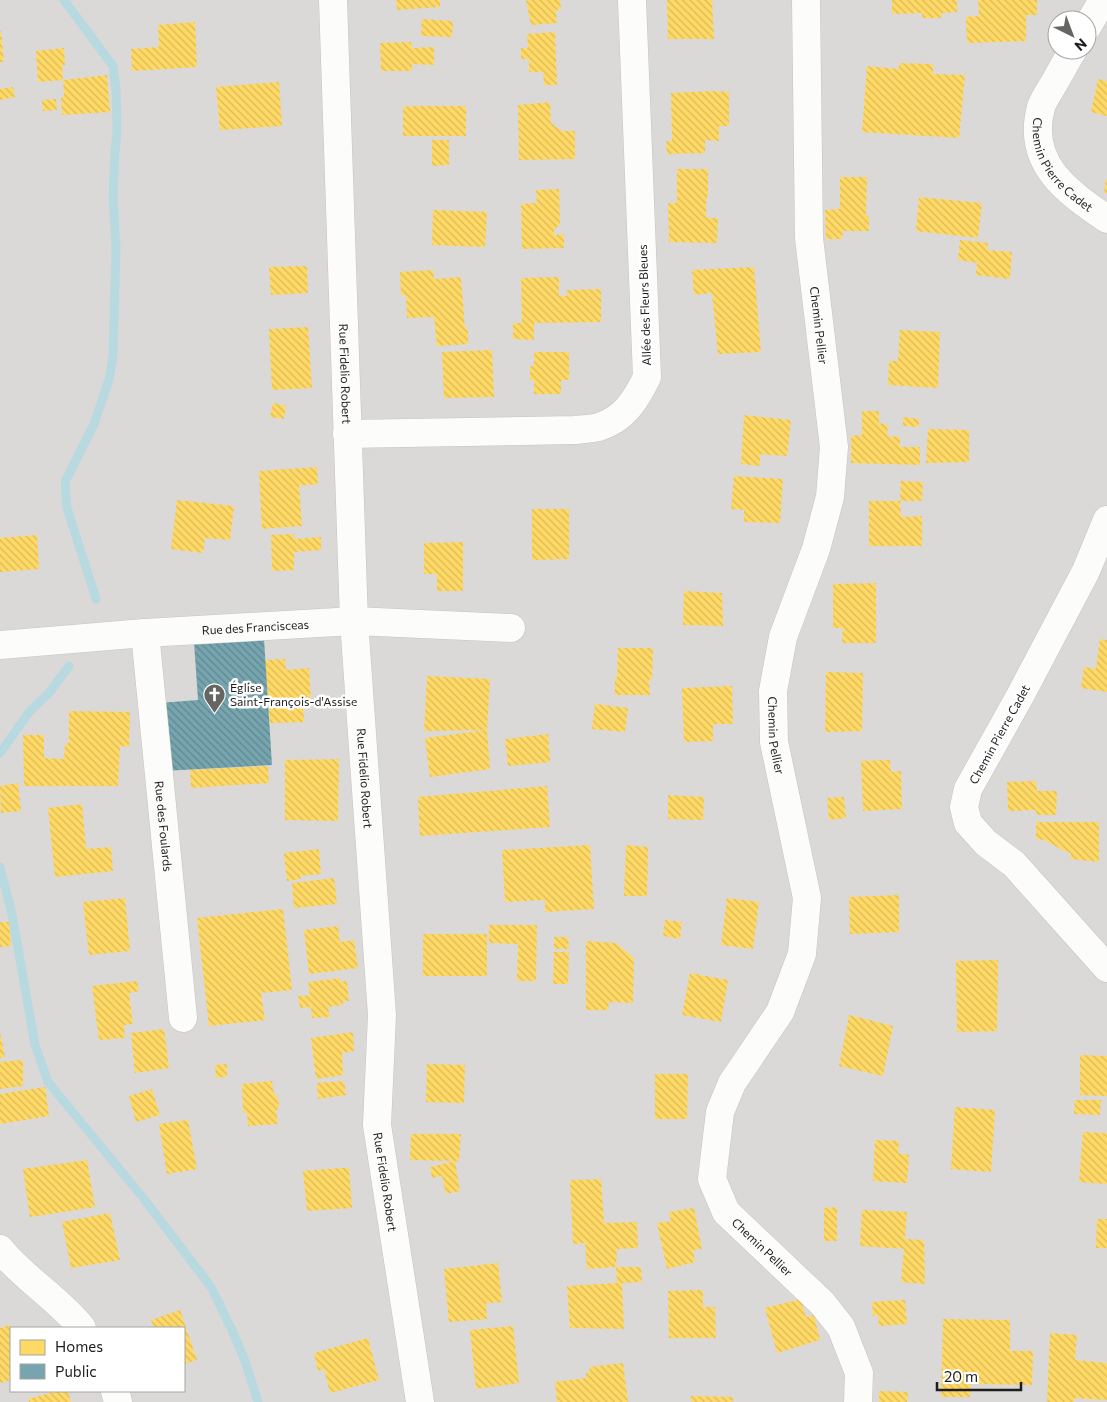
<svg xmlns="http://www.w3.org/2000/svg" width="1107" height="1402" viewBox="0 0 1107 1402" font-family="Commissioner,sans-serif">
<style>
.residential{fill:#dbd9d7;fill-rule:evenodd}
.homes{fill:url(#homes-back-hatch)}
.public{fill:url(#public-back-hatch)}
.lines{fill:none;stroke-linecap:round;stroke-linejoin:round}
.stream{stroke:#b8d9e0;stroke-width:9}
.minor-casing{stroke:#c5c4c2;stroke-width:29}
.minor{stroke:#fcfcfb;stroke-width:28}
.labels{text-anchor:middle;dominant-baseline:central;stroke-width:5;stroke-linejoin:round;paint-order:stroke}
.street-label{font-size:12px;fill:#1e1e1e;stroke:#fff}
.poi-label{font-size:12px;fill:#1e1e1e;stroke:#fff;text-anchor:start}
</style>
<defs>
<pattern id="homes-back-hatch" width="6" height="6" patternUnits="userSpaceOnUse" patternTransform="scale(1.25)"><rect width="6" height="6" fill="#ffd966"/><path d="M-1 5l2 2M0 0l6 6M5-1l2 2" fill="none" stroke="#daba58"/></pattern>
<pattern id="public-back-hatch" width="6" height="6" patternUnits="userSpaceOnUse" patternTransform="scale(1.25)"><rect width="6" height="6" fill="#76a5af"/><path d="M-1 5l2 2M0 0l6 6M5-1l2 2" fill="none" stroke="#60868e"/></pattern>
</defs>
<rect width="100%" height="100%" fill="#eceae6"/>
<!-- residential -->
<path class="residential" d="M0,0H1107V1402H0ZM1057,20H1087V50H1057ZM11,1328H184V1391H11Z"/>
<!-- homes -->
<path class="homes" d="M396,0H440V7L397,10Z
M526,0H560L561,9L556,10L557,23L531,25Z
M667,0H712L714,39H668Z
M892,0H957V12L942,13L941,18H922V13L892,14Z
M978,0H1037V15H1026V41L967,43L966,17L979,16Z
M422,19L453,21L452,37L421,36Z
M195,22L197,67L132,71L131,49L159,47L158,25Z
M0,31H1L4,62H0Z
M555,32L557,85H544L543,72H529V59H521V48H528L527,34Z
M411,42L412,48L434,47V65L412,64V71H381L380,43Z
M64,48L65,65L62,66L63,80L38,82L36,51Z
M899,63L933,64V74L965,75L959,138L862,132L867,66L899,69Z
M107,75L110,112L62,115L61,97H64L63,80Z
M1098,79L1107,81V116L1091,112Z
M279,82L282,126L220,130L216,87Z
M13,87L15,97L0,100V89Z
M712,91L729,92V126H719V141L705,140V153L667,154L666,141H672L671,93Z
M56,99L57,110L43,111L42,100Z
M550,102L551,123L562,131H575V159L519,160L518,105Z
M414,106H466V136H403V107Z
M432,140H449V165L432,166Z
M677,169H708V195L706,200V218H718L717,243L669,242L668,203H677Z
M840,177H867L866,215L869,217V231H843L842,239H826L825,210L840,209Z
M1106,179H1107V194L1104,192Z
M559,189L560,224L554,230V235L564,234V248L522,249L521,204L537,203L536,190Z
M919,197L982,203L978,238L916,231Z
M433,210L487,212L485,247L432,245Z
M960,240L988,243L987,250L1012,252L1010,279L976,275L977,263L958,260Z
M307,266L308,293L271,295L269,267Z
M754,267L761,352L718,354L712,293L694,295L692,270Z
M433,270L434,279L461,277L465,329L468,328V344L437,346L434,317L407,318L406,295H401L400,272Z
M559,277V296H567V290L601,289V322L534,323V340L513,339V323H522L521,278Z
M308,327L312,388L272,390L269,329Z
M900,330L940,332L938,388L888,385L889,361H898Z
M492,350L494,397L444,398L442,352Z
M534,352H569V380H561V394H534V380H530V366H534Z
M273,403L286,406L284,419L270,417Z
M862,411H879V423L888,425L887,436L900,437V447H920V465L851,463V436L862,435Z
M744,415L791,420L787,456L760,454V466L741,464Z
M903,417L919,419V427L903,426Z
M928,429L969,430V462L926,463Z
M317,467L318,484L299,486L302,526L262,529L259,471Z
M734,476L783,479L780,523L744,522V510L731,509Z
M901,481L923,482L922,501H900L901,517L922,516V546H869V501H900Z
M177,500L234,506L230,540L205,538L203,553L171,549Z
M532,509H569V559L532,560Z
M294,534V539L321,537V550L294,552V570L272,571L271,535Z
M37,535L39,569L0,572V538Z
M463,542V591H437V574H424V543Z
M876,583V643H842L843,628H833V584Z
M684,591L722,593L723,626L683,625Z
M1100,639L1107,640V692L1081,688L1084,667L1096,669Z
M618,648H653L652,680L649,679L650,695H615V678L617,679Z
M285,659L286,670L309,668L311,700L303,701L304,722L270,723L265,660Z
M826,672L863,673L862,731L825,732Z
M427,676L490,679L487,730L490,769L430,777L425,738L487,730L424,731Z
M732,686L733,724H713V741L684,742L682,688Z
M595,704L628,708L625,732L592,729Z
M69,711L130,712L129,747L120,746L118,786H24L23,735H44V758L64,759L65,744L69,743Z
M548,734L550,762L508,766L505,739Z
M339,759L338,821L285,820V760Z
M890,760L891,772L901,771L902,809L863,811L861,761Z
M268,766L269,783L191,788L190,770Z
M1036,781L1037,791H1057L1056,815H1036V810L1008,811L1007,782Z
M18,783L21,811L1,813L0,786Z
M547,786L550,827L420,836L418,797Z
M668,795L704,797L703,820L668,819Z
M844,797L846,818L829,820L827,798Z
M82,804L86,849L111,847L113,871L55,877L48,808Z
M1036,822H1099V862L1070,859L1071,853L1066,852L1044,840L1036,839Z
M590,845L594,909L545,912V900L505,902L502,850Z
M626,845L648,847L647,896H624Z
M319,849L321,874L300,876L301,879L287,881L284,853Z
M334,878L337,904L294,908L292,883Z
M899,895V932L850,934L849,897Z
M125,898L130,951L89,955L83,902Z
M727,898L759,902L753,949L721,945Z
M283,909L292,990L261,993L265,1020L209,1026L197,918Z
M665,920L682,922L680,939L663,936Z
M0,922H9L11,946L0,947Z
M489,925H537L536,981H517L518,944L489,943Z
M338,926L340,942L354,940L358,968L309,974L304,930Z
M423,934H487V976H423Z
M554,937H568L569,949H554Z
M586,941L616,943L634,958L633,1003L609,1002L608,1010H586Z
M554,952H569L568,984H553Z
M998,960L997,1031L957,1032L956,961Z
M690,973L728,980L721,1022L682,1015Z
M340,978L341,982L347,981L349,1001H343V1005L328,1007L330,1017L312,1018L311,1007L300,1008L298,996L310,995L308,982Z
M137,981L139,991L129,993L133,1024L124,1025L125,1038L99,1040L92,986Z
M849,1015L893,1026L883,1076L839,1066Z
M164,1029L169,1068L135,1073L131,1033Z
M0,1032L5,1057L0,1058Z
M353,1032L354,1051L342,1053L343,1075L316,1079L311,1038Z
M1080,1055L1107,1056V1096L1080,1095Z
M23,1060V1086L0,1089V1062Z
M227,1064V1077L216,1078L215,1065Z
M427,1064L465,1065L464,1103L426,1102Z
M655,1074H688L687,1119H655Z
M272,1081L274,1094L278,1097L279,1107L276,1111L278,1124L248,1126L247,1113L243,1112L242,1084Z
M344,1081L346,1095L318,1099L317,1083Z
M45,1087L49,1116L0,1124V1094Z
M152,1089L160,1115L136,1122L129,1096Z
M1075,1100H1101L1100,1115L1074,1114Z
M955,1107L995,1110L991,1172L951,1169Z
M188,1120L197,1169L167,1174L159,1124Z
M1083,1132L1107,1133V1184L1079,1182Z
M411,1134H461L459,1162L455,1161L460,1191L446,1194L442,1176L432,1178L430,1167L455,1161L410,1160Z
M875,1140L899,1141L898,1153L909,1155L907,1183L873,1181Z
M87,1160L95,1207L30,1217L23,1169Z
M340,1168H349L352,1208L307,1211L303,1171Z
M601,1179L604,1223L637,1222L638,1248L617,1249L616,1267H641L642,1282L622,1283L624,1329L570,1328L567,1286L617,1283L616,1267L587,1269L585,1243L573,1244L570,1180Z
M837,1207V1241H824V1208Z
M694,1208L702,1249L693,1250L695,1262L667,1269L657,1223L671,1221L669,1212Z
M862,1210L907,1212L905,1239L924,1240L925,1284L901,1282L904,1249L860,1246Z
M110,1213L120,1260L71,1268L62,1222Z
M1097,1219H1107V1248H1096Z
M498,1263L502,1302L486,1303L487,1319L449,1322L444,1269Z
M703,1290V1307H715L716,1338H669L668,1291Z
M801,1299L806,1317L814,1315L820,1340L777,1353L765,1308Z
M905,1300L907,1324L879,1326L878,1315L873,1316L872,1302Z
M180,1310L197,1360L184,1364V1328H154L151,1320Z
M943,1319L1010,1320V1351H1033L1032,1385L971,1384L970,1397H941Z
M10,1325L11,1380L0,1383V1328Z
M513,1326L519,1383L476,1389L470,1330Z
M1050,1333L1077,1335L1075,1360L1107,1363V1400L1074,1398V1402H1047Z
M368,1338L379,1380L330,1393L324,1369L318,1371L314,1353Z
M623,1363L628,1402H557L555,1382L586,1378V1373L590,1372L589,1367Z
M58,1391H68L71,1402H29L28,1399Z
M879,1391L908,1392L907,1402H879Z
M691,1396L733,1397V1402H691Z"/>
<!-- public -->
<path class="public" d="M264,639L272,765L163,771L159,703L198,700L194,642Z"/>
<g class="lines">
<!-- stream -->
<path class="stream" d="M64,0L113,66L116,89L117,131L115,152L113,194L116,249L113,356L109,380L94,424L65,482L67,508L96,599
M0,753L30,711L49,693L69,666
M0,867L12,914L35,1045L48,1082L144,1199L211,1287L232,1330L245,1361L258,1402"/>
<defs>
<g id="minor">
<path id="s1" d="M333,0L354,621L382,1015L377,1125L420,1402"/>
<path id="s2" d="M806,0L809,238L834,447L830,497L816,549L783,637L773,691L774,742L807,898L802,954L780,1012L732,1083L720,1112L712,1179L726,1212L822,1303L841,1327L859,1373L858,1402"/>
<path d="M1087,27L1103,0"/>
<path id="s3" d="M1073,50C1065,63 1058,77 1050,90C1047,95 1043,101 1041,107C1026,163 1066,191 1107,219"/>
<path d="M347,434L575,430C583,429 591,429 599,427C624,419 636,400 647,377L632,0"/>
<path d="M1107,520L1086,571L1020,696L968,789L964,807L968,823L986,843L1014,864L1107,968"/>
<path id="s4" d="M145,633L183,1018"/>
<path id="s5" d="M0,645L145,633L354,621L511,628"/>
<path d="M0,1249C23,1278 58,1298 82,1328"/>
<path d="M115,1391L118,1402"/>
</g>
</defs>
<!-- minor casing -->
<use href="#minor" class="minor-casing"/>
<!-- minor -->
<use href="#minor" class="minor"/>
</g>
<!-- icons -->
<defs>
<symbol id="church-pin" viewBox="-11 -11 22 30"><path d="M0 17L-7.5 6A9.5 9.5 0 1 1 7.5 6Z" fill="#666564" stroke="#fff"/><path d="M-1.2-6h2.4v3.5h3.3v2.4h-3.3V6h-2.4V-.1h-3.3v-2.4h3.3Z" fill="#fff"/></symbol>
</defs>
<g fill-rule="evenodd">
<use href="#church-pin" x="202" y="682" width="25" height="34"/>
</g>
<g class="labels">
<!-- street labels -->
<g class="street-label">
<text stroke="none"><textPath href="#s3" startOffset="132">Chemin Pierre Cadet</textPath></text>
<text transform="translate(644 305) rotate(-92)">Allée des Fleurs Bleues</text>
<text stroke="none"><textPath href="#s2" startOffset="326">Chemin Pellier</textPath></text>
<text stroke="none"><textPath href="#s1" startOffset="374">Rue Fidelio Robert</textPath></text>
<text stroke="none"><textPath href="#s5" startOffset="256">Rue des Francisceas</textPath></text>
<text transform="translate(999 734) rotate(-61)">Chemin Pierre Cadet</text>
<text stroke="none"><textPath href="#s2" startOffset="746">Chemin Pellier</textPath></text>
<text stroke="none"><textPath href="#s1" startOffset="779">Rue Fidelio Robert</textPath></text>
<text stroke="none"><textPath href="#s4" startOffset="194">Rue des Foulards</textPath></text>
<text stroke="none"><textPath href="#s1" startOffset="1184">Rue Fidelio Robert</textPath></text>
<text stroke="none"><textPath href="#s2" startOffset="1301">Chemin Pellier</textPath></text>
</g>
<!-- poi labels -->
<g class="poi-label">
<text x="230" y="687">Église<tspan x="230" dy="14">Saint-François-d'Assise</tspan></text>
</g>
</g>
<!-- legend -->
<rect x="10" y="1327" width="175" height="65" fill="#ffffff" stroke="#a5a5a5"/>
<rect x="20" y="1340" width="25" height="15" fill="#ffd966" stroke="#a5a5a5"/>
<text x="55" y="1352" font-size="15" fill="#1e1e1e">Homes</text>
<rect x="20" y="1364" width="25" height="15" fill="#76a5af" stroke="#a5a5a5"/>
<text x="55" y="1377" font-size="15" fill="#1e1e1e">Public</text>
<!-- north arrow -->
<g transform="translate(1072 35) rotate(138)"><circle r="24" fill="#ffffff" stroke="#a5a5a5"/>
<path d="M0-4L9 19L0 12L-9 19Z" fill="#666564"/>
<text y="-8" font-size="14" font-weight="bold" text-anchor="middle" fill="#1e1e1e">N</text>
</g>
<!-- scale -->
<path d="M937 1382v8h84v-8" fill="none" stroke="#1e1e1e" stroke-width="2.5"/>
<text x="944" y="1382" font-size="15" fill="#1e1e1e" stroke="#ffffff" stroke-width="4" paint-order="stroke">20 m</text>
</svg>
